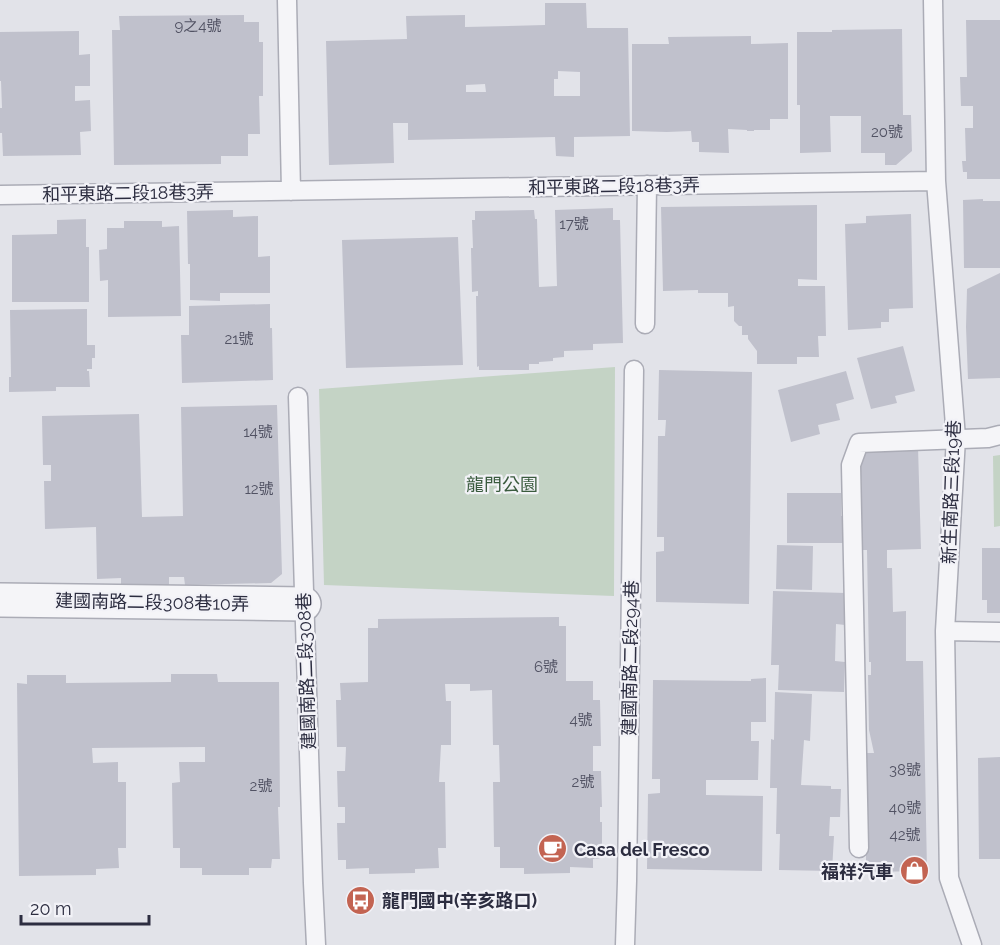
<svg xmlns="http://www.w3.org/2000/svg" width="1000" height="945" viewBox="0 0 1000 945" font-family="Raleway,'Noto Sans TC',sans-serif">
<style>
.green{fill:#c4d3c5}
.building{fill:#c0c1cc;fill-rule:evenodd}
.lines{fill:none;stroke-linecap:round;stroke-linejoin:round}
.service-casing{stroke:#abacb6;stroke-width:21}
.minor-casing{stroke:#abacb6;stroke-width:36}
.service{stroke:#f5f5f8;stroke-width:18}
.minor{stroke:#f5f5f8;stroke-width:33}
.labels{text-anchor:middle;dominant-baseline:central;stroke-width:4.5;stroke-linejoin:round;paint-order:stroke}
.number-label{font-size:15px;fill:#515263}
.street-label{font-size:18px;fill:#2c2d40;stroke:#f2f2f7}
.park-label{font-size:18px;fill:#3a5b3e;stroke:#f2f2f7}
.poi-label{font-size:18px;font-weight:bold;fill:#2c2d40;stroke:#f2f2f7;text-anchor:start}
</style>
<rect width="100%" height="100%" fill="#e2e3e9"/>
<!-- green -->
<path class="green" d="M615,367L614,596L324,585L319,389Z
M1000,455V526L994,527L993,456Z"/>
<!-- building -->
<path class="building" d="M545,3H586L587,28H628L630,136L574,137V157L556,156L555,137L408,140V123H393L394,163L329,165L326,41L407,39L406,16L465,15V27L545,25ZM558,71L580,72V96H554V79H558ZM485,84L486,92H466V85Z
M244,15V22H259V42H263V96H259L260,134H248V156H221V164L114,165L112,30H120L119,16Z
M966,20H1000V179H967V172H963L962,161H966L965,128H973V106H961L960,77H967Z
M902,29L903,115H911L912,151L896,165H885V153H861V116H830L831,152L800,153V105H797V32H832V30Z
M79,31V55L90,54V86H75V101L90,100L91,131L80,132L81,155L3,156L2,133H0V108H2L1,81H0V32Z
M751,36V44L788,43V119H770V130H754V131H747V130L728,129L729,153L699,152V142H692L691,131L667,132L632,131V44H669L668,37Z
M983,199V201H1000V268H964L963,200Z
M817,205V280L798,279V286H825L826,336H818L819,357H797V364H757V351L748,339V335H742V326H739L734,321V306L728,307V293H698V290L663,291L661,207Z
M613,208V220H620L623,343L593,344V350L564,351V357L553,358V361L539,362V364H529V370H479V366L477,367L476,296H478V291L472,292L471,248H473L472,220H475V211L534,210L535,219H537L539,287L557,286L555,210Z
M233,210V217L258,216V257L270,256V293H220V301L190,300V264H188L187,211Z
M911,214L913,308L889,309V322H881V328L848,330L845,224L866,223V216Z
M86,219V247H89V302H12V235L57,234V220Z
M124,221H162V227L179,226L181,316L108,317V280L100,281L99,250L107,249V228H124Z
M458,237L463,365L346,368L342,240Z
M1000,273V378L968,379L966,327L967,289Z
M270,304V328H272L273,380L182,383L181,335H189V306Z
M87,309V345H95V358H92V369H87V371H89L90,387H56V391L9,392V377H11L10,310Z
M903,346L915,391L895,396L897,403L871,409L857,358Z
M659,370L752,372L749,604L656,602V552L664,551V537H657L658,436H665L666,420H658Z
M846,371L854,399L836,404L840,420L818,425L820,434L791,442L778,390Z
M277,405L282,574L271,583L185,585L184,577H169V585L121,586V578L97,579L96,527L45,529L44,481H51V465H43L42,416L139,414L142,517L183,516L181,407Z
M918,447L921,549L887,550V568H892L893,612L906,611V661H923L927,871L866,872V855H864L863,753H874L869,730L868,675H871V662H869L867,550H860L859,500H862L860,452L871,449Z
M787,493H841V516H847L849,543H787Z
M777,545L813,546L812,590L776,589Z
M982,548H1000V613H987V600H982Z
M773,591L846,593L845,625L836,624L835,661L845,662L844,692L778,690L779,665H771Z
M559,617V626H566V681H593V700H600L601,746H593V771H601L602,807H600V822H602V858L593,859V868L570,867V873L524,874V868H500V847H494L493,782H500L499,745H493L492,690L470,691V684H445L446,701H451V745H441L439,782H445L446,848H438L439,868L415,869V873L369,874V868L346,869V860H338L337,823H345V807H338L337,771H345L346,747H337L336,700H341L340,683L368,682V628H378V619Z
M171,674H217L218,682H279L280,807H278L280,859H272L271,868H249V875H202V868H180V848H173L172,783L180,782L179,762H205V747L92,748L93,763L118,762V782H126V848H118L119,868L96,869V875L19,876L17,683L27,684V675H66V683L171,682Z
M766,678V722H751V741H759L758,780H706V795L763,796L762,871L647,869L648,794L660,793V779H652L653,680L751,681V679Z
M775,692L812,694L810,741L804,740L801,785L831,786V789H841L840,817H830L829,836H834L832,871L779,870L780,834H776L777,788H770L771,739L774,740Z
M1000,757V859H979L978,758Z"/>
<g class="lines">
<defs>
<path id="service" d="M287,0L291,191
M933,0L936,181L956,438L945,631L949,878L972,945
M0,195L936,181
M645,324L647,185
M298,397L313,883L316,945
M945,631L1000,632
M859,848L851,465L859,443L988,438L1000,435
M625,945L627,881L634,370"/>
<path id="minor" d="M0,600L304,604"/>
</defs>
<!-- service casing -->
<use href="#service" class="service-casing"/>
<!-- minor casing -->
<use href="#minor" class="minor-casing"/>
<!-- service -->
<use href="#service" class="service"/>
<!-- minor -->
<use href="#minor" class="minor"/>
</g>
<!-- icons -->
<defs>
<symbol id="cafe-disc" viewBox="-11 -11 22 22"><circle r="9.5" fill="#c36452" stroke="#f2f2f7"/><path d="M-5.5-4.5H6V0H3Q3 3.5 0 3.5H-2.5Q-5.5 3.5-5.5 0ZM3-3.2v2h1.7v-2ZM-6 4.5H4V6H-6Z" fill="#fff"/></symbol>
<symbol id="shop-disc" viewBox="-11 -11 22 22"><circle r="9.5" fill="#c36452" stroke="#f2f2f7"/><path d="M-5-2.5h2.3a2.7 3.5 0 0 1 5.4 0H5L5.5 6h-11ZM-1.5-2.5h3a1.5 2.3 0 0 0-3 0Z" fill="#fff"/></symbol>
<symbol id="bus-disc" viewBox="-11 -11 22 22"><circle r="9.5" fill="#c36452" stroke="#f2f2f7"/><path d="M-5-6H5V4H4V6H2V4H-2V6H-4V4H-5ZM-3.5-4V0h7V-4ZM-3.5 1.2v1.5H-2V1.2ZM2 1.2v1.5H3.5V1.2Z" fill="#fff"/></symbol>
</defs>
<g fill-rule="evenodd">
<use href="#cafe-disc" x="536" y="832" width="33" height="33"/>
<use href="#shop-disc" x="898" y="854" width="33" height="33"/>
<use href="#bus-disc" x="344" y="884" width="33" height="33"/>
</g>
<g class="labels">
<!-- number labels -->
<g class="number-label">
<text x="198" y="26">9之4號</text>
<text x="887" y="132">20號</text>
<text x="574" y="224">17號</text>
<text x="239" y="339">21號</text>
<text x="258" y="432">14號</text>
<text x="259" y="489">12號</text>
<text x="546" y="667">6號</text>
<text x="581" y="720">4號</text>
<text x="905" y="770">38號</text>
<text x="583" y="782">2號</text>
<text x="261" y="786">2號</text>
<text x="905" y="808">40號</text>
<text x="905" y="835">42號</text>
</g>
<!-- street labels -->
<g class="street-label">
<text transform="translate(614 186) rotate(-1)">和平東路二段18巷3弄</text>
<text transform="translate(128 193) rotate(-1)">和平東路二段18巷3弄</text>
<text transform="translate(951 492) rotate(-88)">新生南路三段19巷</text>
<text transform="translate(152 602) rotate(1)">建國南路二段308巷10弄</text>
<text transform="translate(630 658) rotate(-89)">建國南路二段294巷</text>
<text transform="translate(306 671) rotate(-92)">建國南路二段308巷</text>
</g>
<!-- park labels -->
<g class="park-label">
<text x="502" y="484">龍門公園</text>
</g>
<!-- poi labels -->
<g class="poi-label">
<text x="574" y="849">Casa del Fresco</text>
<text x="893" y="871" text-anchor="end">福祥汽車</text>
<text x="382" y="900">龍門國中(辛亥路口)</text>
</g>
</g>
<!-- scale -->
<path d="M21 915v9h128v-9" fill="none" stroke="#2c2d40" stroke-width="3"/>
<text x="30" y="915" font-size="18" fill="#2c2d40" stroke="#f2f2f7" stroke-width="4.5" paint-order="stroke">20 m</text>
</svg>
